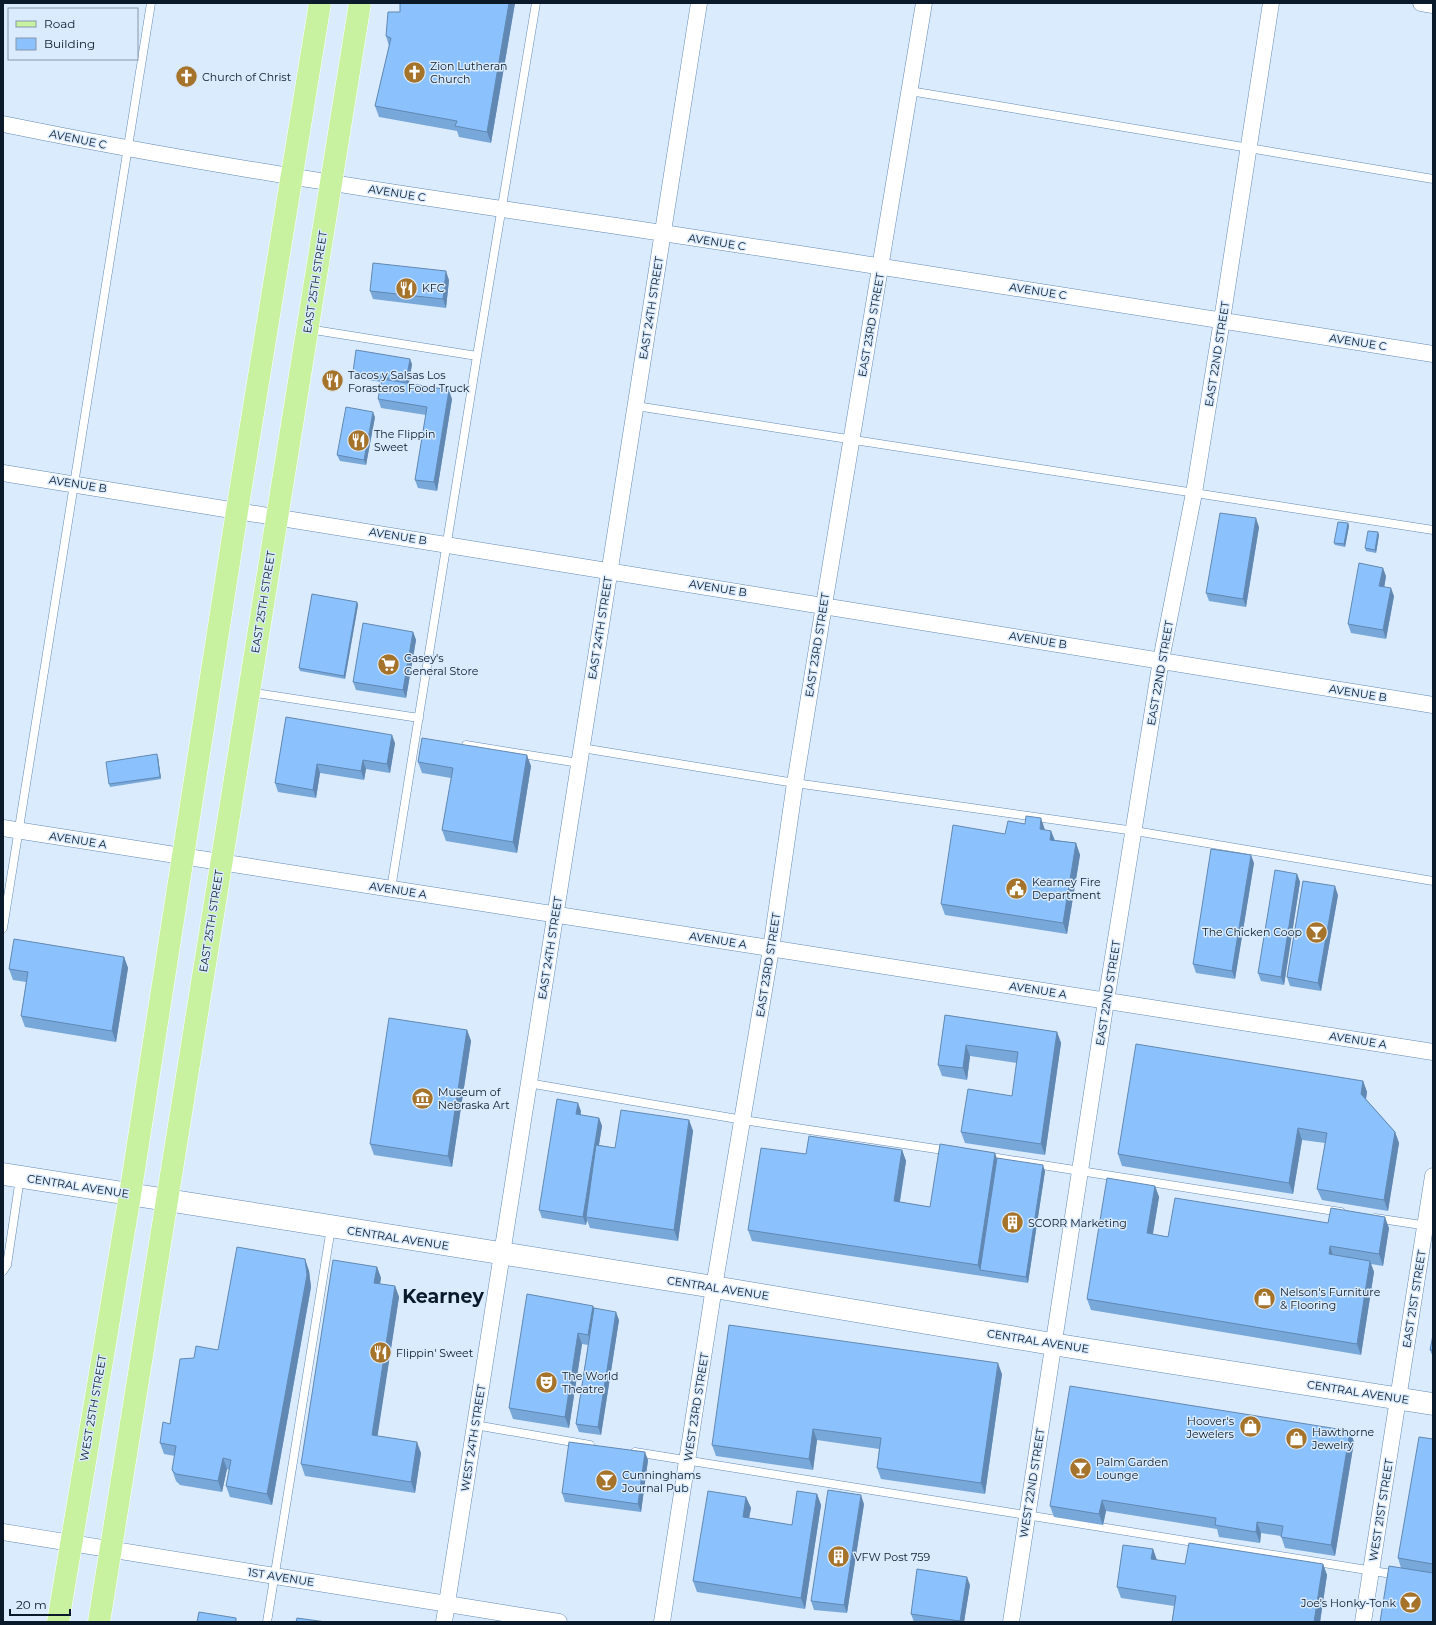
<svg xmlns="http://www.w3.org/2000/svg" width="1436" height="1625" viewBox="0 0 1436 1625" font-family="Montserrat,sans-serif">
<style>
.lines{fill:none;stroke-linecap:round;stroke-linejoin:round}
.lane-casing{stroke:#638ab5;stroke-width:9}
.street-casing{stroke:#638ab5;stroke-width:17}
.secondary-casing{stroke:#638ab5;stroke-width:23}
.primary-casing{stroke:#fff;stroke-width:23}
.lane{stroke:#fff;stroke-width:8}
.street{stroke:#fff;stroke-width:16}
.secondary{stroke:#fff;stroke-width:22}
.primary{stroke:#c8f1a0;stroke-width:22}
.wall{fill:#78a7da}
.shaded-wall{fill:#6188b2}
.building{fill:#8bc2fe;stroke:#6188b2}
.labels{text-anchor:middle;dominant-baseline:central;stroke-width:3;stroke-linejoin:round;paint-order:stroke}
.poi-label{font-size:11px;fill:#0b1a2b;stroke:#daebfe;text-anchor:start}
.street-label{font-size:11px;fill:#0b1a2b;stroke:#daebfe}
.town-label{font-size:19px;font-weight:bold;fill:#0b1a2b;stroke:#daebfe}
</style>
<rect width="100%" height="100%" fill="#daebfe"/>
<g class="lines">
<defs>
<path id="lane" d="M910,91L1433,179
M308,329L477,356
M636,406L1433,530
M249,692L419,718
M466,745L579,763
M582,748L795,783L1135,831L1433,881
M391,889L477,356L536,3
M3,928L151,3
M528,1083L743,1120L950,1151
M985,1156L1341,1212
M1375,1218L1428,1226
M3,1271L7,1265L20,1178
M475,1425L590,1445
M635,1452L1398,1575
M267,1622L331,1228"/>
<path id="street" d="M1421,3L1433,5
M3,124C222,169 443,200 663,233C920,272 1177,313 1433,354
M3,473L1433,705
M3,828L1433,1052
M3,1532L559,1622
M444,1622L699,3
M662,1622L714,1287L771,949L795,783L824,605L924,3
M1011,1622L1106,1001L1161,660L1194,493L1222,320L1271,3
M1363,1622L1433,1176"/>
<path id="secondary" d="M3,1174L714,1287L1052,1344L1433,1404"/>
<path id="primary" d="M58,1622L130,1195L237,511L320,3
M99,1622L360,3"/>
</defs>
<!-- lane casing -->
<use href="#lane" class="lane-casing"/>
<!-- street casing -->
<use href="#street" class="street-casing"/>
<!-- secondary casing -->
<use href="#secondary" class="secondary-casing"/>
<!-- primary casing -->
<use href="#primary" class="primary-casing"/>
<!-- lane -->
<use href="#lane" class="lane"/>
<!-- street -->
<use href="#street" class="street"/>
<!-- secondary -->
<use href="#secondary" class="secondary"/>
<!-- primary -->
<use href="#primary" class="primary"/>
</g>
<!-- wall -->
<path class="wall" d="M515,3L491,143L459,137L457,131L379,117L375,106L389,46L386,36L400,12Z
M449,280L446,308L373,299L370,291Z
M412,364L409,384L452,399L437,491L418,488L415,480L426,415L381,408L378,399L381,382L355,378L353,372Z
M375,417L366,465L340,461L337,455Z
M1348,523L1349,526L1345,547L1335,545L1334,543Z
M1259,527L1246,607L1209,601L1206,593Z
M1379,535L1376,553L1366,551L1365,548Z
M1386,576L1384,587L1394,596L1386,639L1351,633L1348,624Z
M357,602L358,605L345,679L300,671L299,668Z
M413,632L416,640L406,698L356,690L353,682Z
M286,717L395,743L390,773L366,769L364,780L320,773L316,798L278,792L275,783Z
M158,757L161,779L110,787L109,784Z
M418,762L531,766L517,853L446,841L442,830L451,778L422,773Z
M1045,830L1051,831L1055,840L1076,843L1080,855L1067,934L945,915L941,904L1005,834Z
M1254,863L1235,979L1196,973L1193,964Z
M1297,874L1300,882L1284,985L1261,981L1258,973Z
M1338,895L1321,991L1290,986L1287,977Z
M124,957L128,968L116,1042L25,1027L21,1016L26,982L13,980L9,969Z
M945,1015L1057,1032L1061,1043L1045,1155L965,1143L961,1132L1012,1096L1017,1063L970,1056L967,1080L942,1076L938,1065Z
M467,1030L471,1041L452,1167L374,1155L370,1144Z
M1363,1081L1367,1092L1366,1099L1395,1132L1399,1143L1388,1211L1322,1200L1317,1189L1325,1143L1302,1140L1293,1194L1122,1166L1118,1154Z
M581,1111V1115L599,1118L602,1126L599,1145L615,1148L689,1120L693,1131L678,1241L590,1228L587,1220L586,1225L542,1218L539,1210Z
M902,1150L906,1161L900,1202L930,1207L997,1158L1045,1171L1028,1283L752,1241L748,1230L806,1154Z
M1155,1186L1159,1197L1153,1234L1168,1237L1328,1223L1389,1228L1383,1266L1371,1264L1374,1272L1361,1355L1091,1310L1087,1299Z
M305,1259L309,1271L311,1287L272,1505L230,1497L226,1486L229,1470L227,1469L222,1492L180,1485L176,1481L172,1470L175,1456L164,1454L160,1443L170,1424L194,1358L218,1350Z
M377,1267L381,1278L380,1284L395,1286L399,1297L377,1436L421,1453L415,1493L305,1476L301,1464Z
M593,1306L594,1308L619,1320L601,1435L579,1432L576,1424L588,1345L582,1344L569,1428L513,1419L509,1408Z
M1430,1350H1433V1357Z
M1002,1374L985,1494L881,1479L877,1468L879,1449L817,1440L813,1470L716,1456L712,1445Z
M1350,1431L1354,1442L1335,1556L1285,1548L1281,1536L1261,1533L1260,1543L1219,1537L1217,1529L1106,1511L1103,1525L1054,1517L1050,1506Z
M1433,1439V1622L1401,1568L1398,1558Z
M648,1460L641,1512L565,1502L562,1493Z
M817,1494L821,1505L805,1609L697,1592L693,1581L746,1497L751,1508L749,1518L792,1525Z
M864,1504L847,1613L814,1610L811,1601Z
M1153,1549L1157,1560L1185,1564H1323L1327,1575L1320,1622H1172L1174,1606L1121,1598L1117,1587Z
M970,1585L964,1622H914L911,1614Z"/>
<!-- shaded-wall -->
<path class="shaded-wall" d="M509,3H515L491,143L487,132Z
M446,271L449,280L446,308L443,299Z
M410,359L412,364L408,387L406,381Z
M449,390L452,399L437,491L434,482Z
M373,412L375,417L366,465L364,460Z
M1256,518L1259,527L1246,607L1243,599Z
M1348,523L1349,526L1345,547L1344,544Z
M1378,532L1379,535L1376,553L1375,550Z
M1383,568L1386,576L1383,595L1379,586Z
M1391,588L1394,596L1386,639L1383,630Z
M357,602L358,605L345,679L344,676Z
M413,632L416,640L406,698L403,690Z
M392,735L395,743L390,773L387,764Z
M157,754L158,757L161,779L160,777Z
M527,755L531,766L517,853L513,842Z
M363,760L366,769L364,780L361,771Z
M317,764L320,773L316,798L313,790Z
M1041,818L1045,830L1044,841L1040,829Z
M1051,831L1055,842L1050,840Z
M1076,843L1080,855L1067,934L1063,923Z
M1251,855L1254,863L1235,979L1232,971Z
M1297,874L1300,882L1284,985L1281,977Z
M1335,886L1338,895L1321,991L1318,983Z
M124,957L128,968L116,1042L112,1031Z
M467,1030L471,1041L452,1167L448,1156Z
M1057,1032L1061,1043L1045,1155L1041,1144Z
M966,1045L970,1056L967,1080L963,1068Z
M1363,1081L1367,1092L1365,1105L1361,1094Z
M578,1103L581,1111L579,1123L576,1114Z
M599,1118L602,1126L587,1217H586L587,1220L586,1225L583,1217Z
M689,1120L693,1131L678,1241L674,1230Z
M1298,1128L1302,1140L1293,1194L1289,1183Z
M1395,1132L1399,1143L1388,1211L1384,1200Z
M902,1150L906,1161L898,1212L894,1201Z
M995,1153L999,1164L980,1270L978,1265Z
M1043,1165L1045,1171L1028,1283L1026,1277Z
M1155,1186L1159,1197L1151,1244L1147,1233Z
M1385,1217L1389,1228L1383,1266L1379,1254Z
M1330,1246L1334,1258L1329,1254Z
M305,1259L309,1271L311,1287L272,1505L267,1494Z
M1370,1261L1374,1272L1361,1355L1357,1344Z
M377,1267L381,1278L378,1294L374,1283Z
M395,1286L399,1297L376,1446L372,1435Z
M593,1306L597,1317L593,1346L588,1335Z
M616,1312L619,1320L601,1435L598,1427Z
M578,1333L582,1344L569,1428L565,1417Z
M998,1363L1002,1374L985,1494L981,1483Z
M813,1429L817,1440L813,1470L809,1459Z
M1350,1431L1354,1442L1335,1556L1331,1545Z
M417,1442L421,1453L415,1493L411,1482Z
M645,1452L648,1460L641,1512L638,1504Z
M223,1458L227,1469L222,1492L218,1481Z
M817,1494L821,1505L805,1609L801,1598Z
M861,1495L864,1504L847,1613L844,1605Z
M746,1497L751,1508L747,1528L743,1517Z
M1102,1500L1106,1511L1103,1525L1099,1514Z
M1257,1522L1261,1533L1260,1543L1256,1532Z
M1153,1549L1157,1561L1151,1559Z
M1323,1564L1327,1575L1320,1622H1314Z
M967,1577L970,1585L964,1622H961L960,1621Z"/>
<!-- building -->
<path class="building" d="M400,3H509L487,132L455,126L457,121L375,106L391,38L386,36L388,12H400Z
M373,263L446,271L443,299L370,291Z
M356,350L410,359L406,381L353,372Z
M382,379L449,390L434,482L415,480L427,407L378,399Z
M346,407L373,412L364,460L337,455Z
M1220,513L1256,518L1243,599L1206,593Z
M1338,522L1348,523L1344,544L1334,543Z
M1368,531L1378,532L1375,550L1365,548Z
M1359,563L1383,568L1379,586L1391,588L1383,630L1348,624Z
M312,594L357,602L344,676L299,668Z
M363,623L413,632L403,690L353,682Z
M286,717L392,735L387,764L363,760L361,771L317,764L313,790L275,783Z
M422,738L527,755L513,842L442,830L453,768L418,762Z
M157,754L160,777L109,784L106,762Z
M1026,816L1041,818L1040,829L1051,831L1050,840L1076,843L1063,923L941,904L953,825L1005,834L1008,821L1025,824Z
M1211,849L1251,855L1232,971L1193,964Z
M1275,870L1297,874L1281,977L1258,973Z
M1303,881L1335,886L1318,983L1287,977Z
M14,939L124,957L112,1031L21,1016L28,972L9,969Z
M945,1015L1057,1032L1041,1144L961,1132L968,1089L1012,1096L1018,1052L966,1045L963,1068L938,1065Z
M389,1018L467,1030L448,1156L370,1144Z
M1136,1044L1363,1081L1361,1094L1395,1132L1384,1200L1317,1189L1327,1133L1298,1128L1289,1183L1118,1154Z
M557,1099L578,1103L576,1114L599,1118L583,1217L539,1210Z
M621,1110L689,1120L674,1230L586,1217L596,1145L615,1148Z
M809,1136L902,1150L894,1201L930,1207L940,1144L995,1153L978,1265L748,1230L761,1148L806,1154Z
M997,1158L1043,1165L1026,1277L980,1270Z
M1107,1178L1155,1186L1147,1233L1168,1237L1175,1198L1328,1223L1331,1208L1385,1217L1379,1254L1330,1246L1329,1254L1370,1261L1357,1344L1087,1299Z
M237,1247L305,1259L307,1275L267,1494L226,1486L231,1460L223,1458L218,1481L176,1474L172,1470L176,1446L160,1443L163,1422L170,1424L180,1359L194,1358L196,1346L218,1350Z
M333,1260L377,1267L374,1283L395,1286L372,1435L417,1442L411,1482L301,1464Z
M527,1294L593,1306L588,1335L578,1333L565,1417L509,1408Z
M594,1308L616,1312L598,1427L576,1424Z
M729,1325L998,1363L981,1483L877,1468L881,1438L813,1429L809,1459L712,1445Z
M1433,1335V1350H1430Z
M1070,1386L1350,1431L1331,1545L1281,1537L1283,1526L1257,1522L1256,1532L1215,1525L1216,1518L1102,1500L1099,1514L1050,1506Z
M1419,1437L1433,1439V1564L1398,1558Z
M569,1442L645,1452L638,1504L562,1493Z
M828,1490L861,1495L844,1605L811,1601Z
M708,1491L746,1497L743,1517L792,1525L797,1491L817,1494L801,1598L693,1581Z
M1189,1543L1323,1564L1314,1622H1172L1176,1596L1117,1587L1123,1545L1153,1549L1151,1559L1185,1564Z
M1389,1566L1433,1573V1622H1380Z
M917,1569L967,1577L960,1621L911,1614Z
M199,1612L236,1618V1622H197Z
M297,1618L326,1622H296Z"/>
<!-- icons -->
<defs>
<symbol id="church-disc" viewBox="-11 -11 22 22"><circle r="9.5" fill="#a6732b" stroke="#daebfe"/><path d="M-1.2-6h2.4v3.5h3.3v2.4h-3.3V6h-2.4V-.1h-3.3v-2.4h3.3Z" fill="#fff"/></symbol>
<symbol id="restaurant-disc" viewBox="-11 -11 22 22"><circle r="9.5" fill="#a6732b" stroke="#daebfe"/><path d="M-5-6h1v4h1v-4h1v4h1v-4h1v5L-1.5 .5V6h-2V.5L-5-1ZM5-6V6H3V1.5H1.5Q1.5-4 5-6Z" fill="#fff"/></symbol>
<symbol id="supermarket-disc" viewBox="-11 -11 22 22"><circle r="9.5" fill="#a6732b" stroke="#daebfe"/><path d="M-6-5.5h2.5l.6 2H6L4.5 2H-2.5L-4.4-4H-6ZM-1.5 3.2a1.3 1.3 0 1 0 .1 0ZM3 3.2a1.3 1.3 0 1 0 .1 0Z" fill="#fff"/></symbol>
<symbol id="civic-disc" viewBox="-11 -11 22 22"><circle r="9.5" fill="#a6732b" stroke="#daebfe"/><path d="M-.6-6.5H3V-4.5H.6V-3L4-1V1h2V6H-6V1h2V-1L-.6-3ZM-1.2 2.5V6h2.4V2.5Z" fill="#fff"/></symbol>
<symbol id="bar-disc" viewBox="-11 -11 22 22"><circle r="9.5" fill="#a6732b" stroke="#daebfe"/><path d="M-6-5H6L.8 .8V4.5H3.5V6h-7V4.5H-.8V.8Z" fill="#fff"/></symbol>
<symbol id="museum-disc" viewBox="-11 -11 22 22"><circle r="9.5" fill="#a6732b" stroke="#daebfe"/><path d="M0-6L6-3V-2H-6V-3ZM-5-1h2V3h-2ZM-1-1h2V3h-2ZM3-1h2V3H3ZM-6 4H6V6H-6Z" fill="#fff"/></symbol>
<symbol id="building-disc" viewBox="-11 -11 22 22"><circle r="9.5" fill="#a6732b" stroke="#daebfe"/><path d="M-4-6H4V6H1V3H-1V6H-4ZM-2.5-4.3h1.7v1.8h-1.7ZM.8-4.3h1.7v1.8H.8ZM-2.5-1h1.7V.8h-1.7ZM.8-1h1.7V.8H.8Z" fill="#fff"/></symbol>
<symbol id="shop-disc" viewBox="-11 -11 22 22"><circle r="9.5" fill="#a6732b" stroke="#daebfe"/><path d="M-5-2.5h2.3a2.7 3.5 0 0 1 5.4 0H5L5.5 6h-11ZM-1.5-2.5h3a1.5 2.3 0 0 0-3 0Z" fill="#fff"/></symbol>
<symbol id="theatre-disc" viewBox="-11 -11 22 22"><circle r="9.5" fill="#a6732b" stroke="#daebfe"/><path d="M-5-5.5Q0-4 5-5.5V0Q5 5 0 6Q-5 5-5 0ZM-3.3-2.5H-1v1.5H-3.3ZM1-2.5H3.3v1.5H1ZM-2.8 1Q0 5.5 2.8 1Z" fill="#fff"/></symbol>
</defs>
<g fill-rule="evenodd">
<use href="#church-disc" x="402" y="60" width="25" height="25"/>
<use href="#church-disc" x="174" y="64" width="25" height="25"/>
<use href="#restaurant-disc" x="394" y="276" width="25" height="25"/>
<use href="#restaurant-disc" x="320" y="368" width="25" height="25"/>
<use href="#restaurant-disc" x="346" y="428" width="25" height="25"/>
<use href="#supermarket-disc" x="376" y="652" width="25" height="25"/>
<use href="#civic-disc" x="1004" y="876" width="25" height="25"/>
<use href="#bar-disc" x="1304" y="920" width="25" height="25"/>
<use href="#museum-disc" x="410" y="1086" width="25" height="25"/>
<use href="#building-disc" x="1000" y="1210" width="25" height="25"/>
<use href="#shop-disc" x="1252" y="1286" width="25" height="25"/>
<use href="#restaurant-disc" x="368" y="1340" width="25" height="25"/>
<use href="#theatre-disc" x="534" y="1370" width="25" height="25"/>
<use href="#shop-disc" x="1238" y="1414" width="25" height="25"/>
<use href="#shop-disc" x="1284" y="1426" width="25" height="25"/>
<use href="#bar-disc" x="1068" y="1456" width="25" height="25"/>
<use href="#bar-disc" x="594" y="1468" width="25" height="25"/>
<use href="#building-disc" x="826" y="1544" width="25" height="25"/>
<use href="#bar-disc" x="1398" y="1590" width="25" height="25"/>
</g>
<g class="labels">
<!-- poi labels -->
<g class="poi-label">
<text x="430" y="66">Zion Lutheran<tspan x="430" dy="13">Church</tspan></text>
<text x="202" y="77">Church of Christ</text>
<text x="422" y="288">KFC</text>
<text x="348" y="375">Tacos y Salsas Los<tspan x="348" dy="13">Forasteros Food Truck</tspan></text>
<text x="374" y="434">The Flippin<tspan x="374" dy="13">Sweet</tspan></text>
<text x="404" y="658">Casey's<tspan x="404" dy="13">General Store</tspan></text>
<text x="1032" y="882">Kearney Fire<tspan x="1032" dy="13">Department</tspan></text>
<text x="1302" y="932" text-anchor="end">The Chicken Coop</text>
<text x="438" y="1092">Museum of<tspan x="438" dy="13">Nebraska Art</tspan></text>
<text x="1028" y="1223">SCORR Marketing</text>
<text x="1280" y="1292">Nelson's Furniture<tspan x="1280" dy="13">&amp; Flooring</tspan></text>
<text x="396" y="1353">Flippin' Sweet</text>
<text x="562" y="1376">The World<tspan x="562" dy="13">Theatre</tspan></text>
<text x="1234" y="1421" text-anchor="end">Hoover's<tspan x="1234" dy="13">Jewelers</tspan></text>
<text x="1312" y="1432">Hawthorne<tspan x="1312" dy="13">Jewelry</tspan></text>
<text x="1096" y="1462">Palm Garden<tspan x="1096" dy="13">Lounge</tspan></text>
<text x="622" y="1475">Cunninghams<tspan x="622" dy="13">Journal Pub</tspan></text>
<text x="854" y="1557">VFW Post 759</text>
<text x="1396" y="1603" text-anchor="end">Joe's Honky-Tonk</text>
</g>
<!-- street labels -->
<g class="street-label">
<text transform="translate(78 139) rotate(12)">AVENUE C</text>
<text transform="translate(397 193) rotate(9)">AVENUE C</text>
<text transform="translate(717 242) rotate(9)">AVENUE C</text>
<text transform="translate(315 282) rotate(-81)">EAST 25TH STREET</text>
<text transform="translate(1038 291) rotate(9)">AVENUE C</text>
<text transform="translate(651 308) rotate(-81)">EAST 24TH STREET</text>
<text transform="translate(871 325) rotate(-80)">EAST 23RD STREET</text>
<text transform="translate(1358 342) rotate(9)">AVENUE C</text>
<text transform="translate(1217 354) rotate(-81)">EAST 22ND STREET</text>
<text transform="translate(78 484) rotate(9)">AVENUE B</text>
<text transform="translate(398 536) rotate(9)">AVENUE B</text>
<text transform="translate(718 588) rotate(9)">AVENUE B</text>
<text transform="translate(263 602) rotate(-81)">EAST 25TH STREET</text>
<text transform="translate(600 628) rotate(-81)">EAST 24TH STREET</text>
<text transform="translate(1038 640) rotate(9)">AVENUE B</text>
<text transform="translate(817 645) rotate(-81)">EAST 23RD STREET</text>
<text transform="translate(1160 673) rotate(-80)">EAST 22ND STREET</text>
<text transform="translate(1358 693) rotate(9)">AVENUE B</text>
<text transform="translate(78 840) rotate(9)">AVENUE A</text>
<text transform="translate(398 890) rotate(9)">AVENUE A</text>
<text transform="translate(211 921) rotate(-81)">EAST 25TH STREET</text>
<text transform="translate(718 940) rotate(9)">AVENUE A</text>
<text transform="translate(550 948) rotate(-81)">EAST 24TH STREET</text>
<text transform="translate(768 965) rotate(-81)">EAST 23RD STREET</text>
<text transform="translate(1038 990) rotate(9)">AVENUE A</text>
<text transform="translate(1108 993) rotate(-81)">EAST 22ND STREET</text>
<text transform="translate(1358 1040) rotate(9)">AVENUE A</text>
<text transform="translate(78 1186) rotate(9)">CENTRAL AVENUE</text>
<text transform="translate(398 1238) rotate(9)">CENTRAL AVENUE</text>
<text transform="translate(718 1288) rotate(9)">CENTRAL AVENUE</text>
<text transform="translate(1414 1299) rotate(-81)">EAST 21ST STREET</text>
<text transform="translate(1038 1341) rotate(9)">CENTRAL AVENUE</text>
<text transform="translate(1358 1392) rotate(9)">CENTRAL AVENUE</text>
<text transform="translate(696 1407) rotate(-81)">WEST 23RD STREET</text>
<text transform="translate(93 1408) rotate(-80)">WEST 25TH STREET</text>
<text transform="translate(473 1438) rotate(-81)">WEST 24TH STREET</text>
<text transform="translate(1032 1483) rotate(-81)">WEST 22ND STREET</text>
<text transform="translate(1381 1510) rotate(-81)">WEST 21ST STREET</text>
<text transform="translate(281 1577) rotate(9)">1ST AVENUE</text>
</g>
<!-- town labels -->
<g class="town-label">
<text x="443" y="1296">Kearney</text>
</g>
</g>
<!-- border -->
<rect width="1436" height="1625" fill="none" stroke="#0b1a2b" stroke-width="8"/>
<!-- legend -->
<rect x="8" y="8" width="130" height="52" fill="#daebfe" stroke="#8797aa"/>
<rect x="16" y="21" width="20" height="6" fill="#c8f1a0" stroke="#8797aa"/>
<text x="44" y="28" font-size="12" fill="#0b1a2b">Road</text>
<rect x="16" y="38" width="20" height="12" fill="#8bc2fe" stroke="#8797aa"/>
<text x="44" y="48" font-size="12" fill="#0b1a2b">Building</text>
<!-- scale -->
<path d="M10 1609v6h60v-6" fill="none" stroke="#0b1a2b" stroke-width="2"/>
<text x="16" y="1609" font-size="12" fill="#0b1a2b" stroke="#daebfe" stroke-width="3" paint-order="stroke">20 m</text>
</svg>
